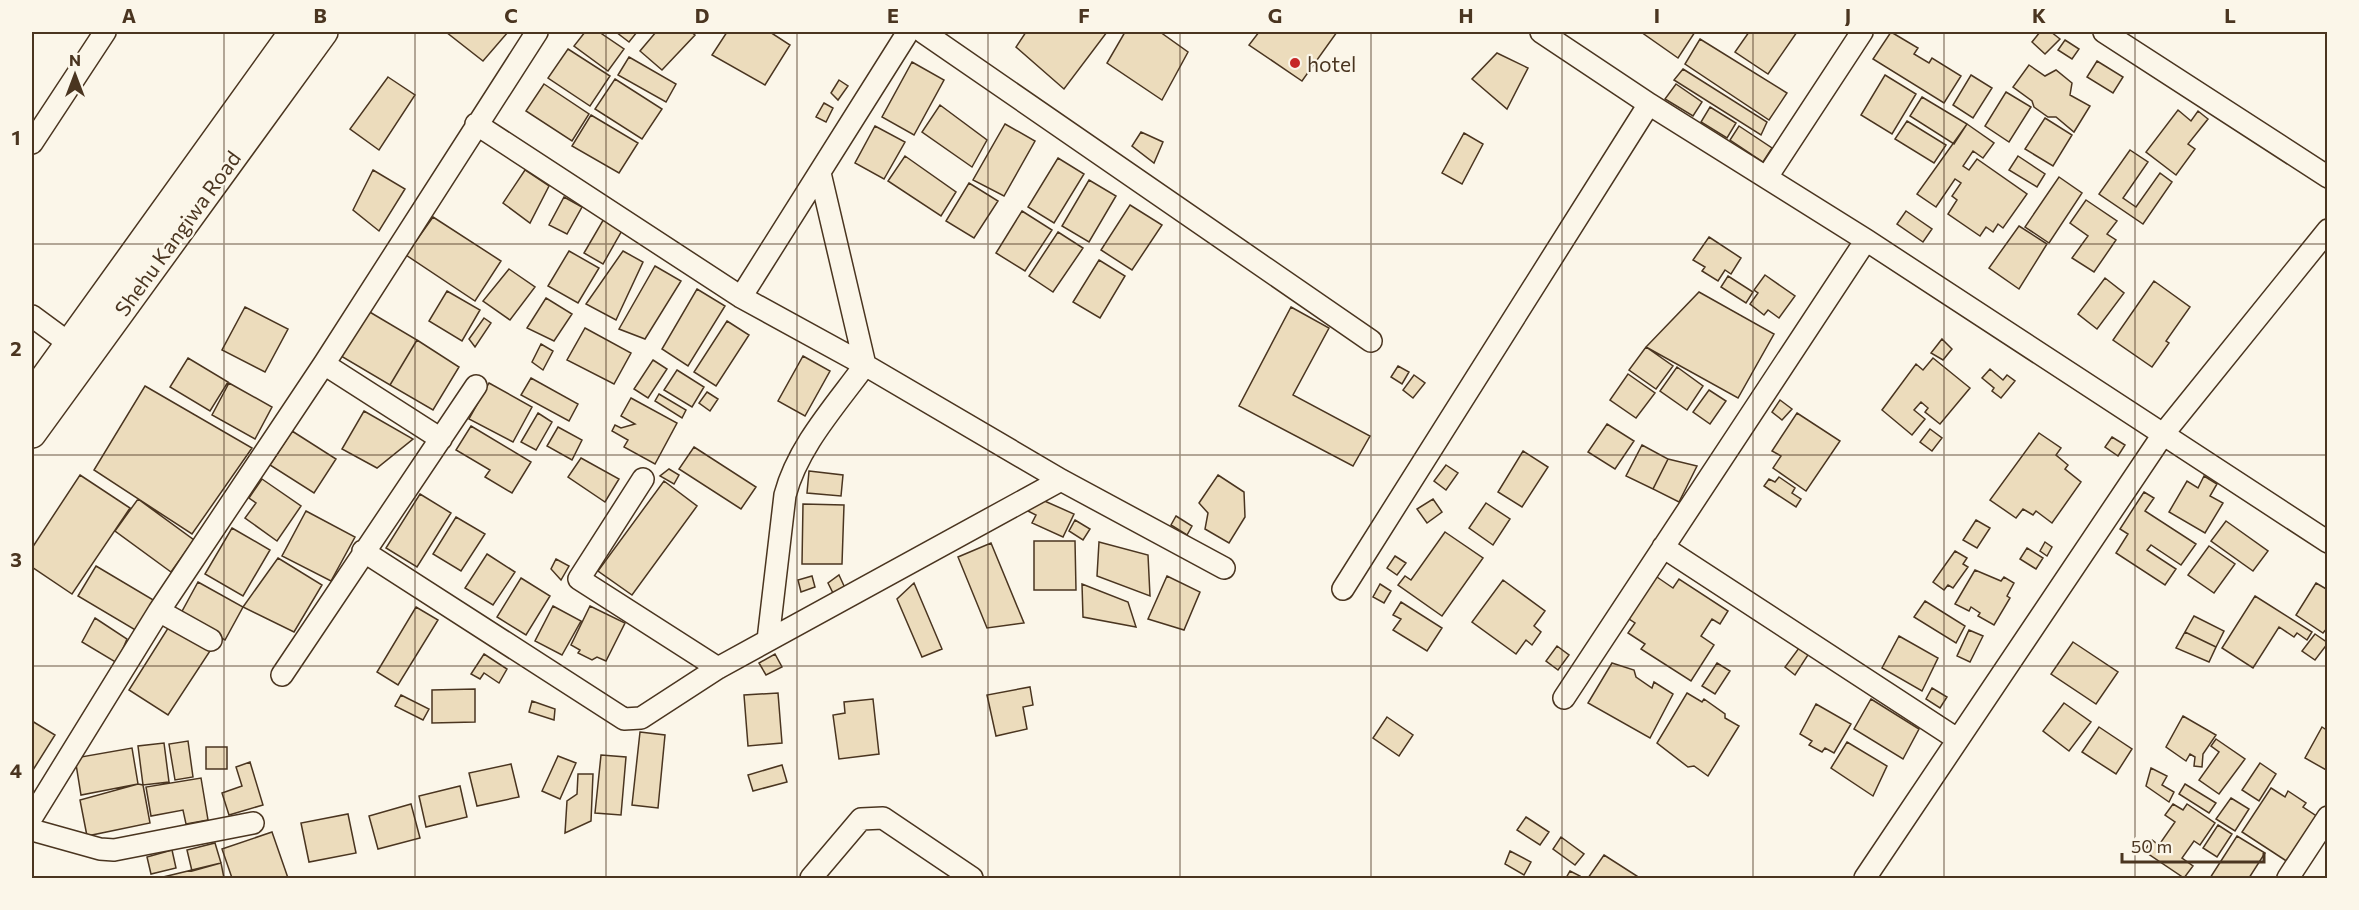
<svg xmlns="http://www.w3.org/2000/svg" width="2359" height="910" viewBox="0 0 2359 910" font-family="Commissioner,sans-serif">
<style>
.building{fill:#ecdcbc;stroke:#4a3520;stroke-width:1.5}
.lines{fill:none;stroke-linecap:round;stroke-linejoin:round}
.minor-casing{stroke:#4a3520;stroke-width:24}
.major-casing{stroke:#4a3520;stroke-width:30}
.minor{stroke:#fbf6e9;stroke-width:21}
.major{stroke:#fbf6e9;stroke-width:27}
.grid{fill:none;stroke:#4a3520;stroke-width:1.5;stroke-opacity:0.55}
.poi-dot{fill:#c62828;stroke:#fbf6e9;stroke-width:2}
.labels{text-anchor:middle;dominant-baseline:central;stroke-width:4.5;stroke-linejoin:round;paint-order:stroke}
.poi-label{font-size:21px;fill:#4a3520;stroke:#fbf6e9;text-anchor:start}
.street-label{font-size:21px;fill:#4a3520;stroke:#fbf6e9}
.neatline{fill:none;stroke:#4a3520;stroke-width:2}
.grid-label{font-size:20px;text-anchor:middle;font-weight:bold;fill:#4a3520}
</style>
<rect width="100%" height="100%" fill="#fbf6e9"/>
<!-- building -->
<path class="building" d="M446,32H508L483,61Z
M585,32H599L624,49L608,71L574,46Z
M616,32H637L629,42Z
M656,32H691L695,35L662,70L640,51Z
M727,32H770L790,45L765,85L712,55Z
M1026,32H1107L1064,89L1016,47Z
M1125,32H1160L1188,52L1162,100L1107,63Z
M1259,32H1337L1302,81L1249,45Z
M1641,32H1695L1678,58Z
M1749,32H1797L1768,74L1735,52Z
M1891,32L1918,48L1914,54L1929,63L1932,58L1961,76L1944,103L1873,59Z
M2040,32H2051L2060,39L2045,54L2032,42Z
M1700,39L1787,93L1769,120L1685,64Z
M2065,40L2079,49L2072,59L2058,50Z
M568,49L610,76L590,106L548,78Z
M1497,53L1528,68L1507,109L1472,79Z
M629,57L676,84L666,102L618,75Z
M2097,61L2123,77L2113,93L2087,77Z
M912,62L944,80L914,135L882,117Z
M2029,65L2045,76L2056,70L2072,83L2070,95L2090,106L2074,132L2056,117H2048L2034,107L2032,101L2013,87Z
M1683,69L1767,122L1761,135L1674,80Z
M1885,75L1916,94L1892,134L1861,115Z
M1971,75L1992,88L1973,118L1953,105Z
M388,77L415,95L379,150L350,129Z
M615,79L662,109L642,139L595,109Z
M839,80L848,86L838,100L831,93Z
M544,84L589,114L572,141L526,111Z
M1676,84L1702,102L1693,116L1665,99Z
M2006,92L2031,107L2009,142L1985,126Z
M1922,97L1967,124L1954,144L1910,116Z
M824,103L833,108L826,122L816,117Z
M940,105L987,140L972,167L922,132Z
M1710,107L1736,123L1727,138L1701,122Z
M2178,110L2191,121L2198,111L2208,119L2188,144L2195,149L2176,175L2146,152Z
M591,115L638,143L619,173L572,146Z
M2045,118L2072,135L2053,166L2025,149Z
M1907,121L1946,145L1934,163L1895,139Z
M1005,124L1035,141L1004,196L973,180Z
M1967,124L1994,143L1983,158L1973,151L1963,166L1969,170L1977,159L2027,194L2003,228L1998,224L1993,232L1986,227L1980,236L1948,214L1957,200L1952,196L1961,183L1955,179L1936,207L1917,194Z
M875,126L905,142L884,179L855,163Z
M1739,126L1772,148L1763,162L1730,140Z
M1141,132L1163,142L1154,163L1132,146Z
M1464,133L1483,144L1462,184L1442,173Z
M2130,150L2148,162L2123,198L2136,207L2160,173L2172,182L2143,224L2099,194Z
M905,156L956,192L941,216L888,181Z
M2018,156L2045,174L2037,187L2009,170Z
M1058,158L1084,174L1054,223L1028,207Z
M373,170L405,189L379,231L353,210Z
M525,170L549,186L530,223L503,203Z
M2059,177L2082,193L2049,243L2025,227Z
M1089,180L1116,196L1089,242L1062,226Z
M969,183L998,201L974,238L946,221Z
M564,197L582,207L567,234L549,225Z
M2086,200L2117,221L2107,234L2116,240L2094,272L2072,258L2088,236L2070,223Z
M1130,205L1162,225L1132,270L1101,250Z
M1022,211L1052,230L1025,271L996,253Z
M1906,211L1932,229L1923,242L1897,224Z
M433,217L501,261L475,301L406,255Z
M605,217L624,227L603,264L584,253Z
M2019,226L2047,244L2019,289L1989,268Z
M1058,232L1083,248L1053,292L1029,276Z
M1709,237L1741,258L1731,274L1725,270L1718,281L1702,271L1705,267L1693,260Z
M569,251L599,268L578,303L548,286Z
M623,251L643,262L616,320L586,304Z
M1099,260L1125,276L1100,318L1073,302Z
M655,266L681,281L645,339L619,329Z
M509,269L535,287L510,320L483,301Z
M1765,275L1795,296L1779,318L1768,310L1764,315L1750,304L1758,293L1754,290Z
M1728,276L1753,292L1746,303L1721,287Z
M2105,278L2124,293L2097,329L2078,314Z
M2154,281L2190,307L2166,341L2169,343L2152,367L2113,340Z
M697,289L725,306L688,366L662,349Z
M447,291L480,310L462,341L429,321Z
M1699,292L1774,334L1738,398L1646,347Z
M546,298L572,314L554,341L527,328Z
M245,307L288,329L265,372L222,350Z
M1291,307L1329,328L1293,395L1370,436L1353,466L1239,406Z
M368,311L417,340L390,385L341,356Z
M484,318L491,323L475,347L469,339Z
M727,321L749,335L716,386L694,372Z
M585,328L631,353L614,384L567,360Z
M1942,339L1952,349L1943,360L1931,353Z
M417,340L459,367L433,410L390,385Z
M541,344L553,351L543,370L532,362Z
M1646,347L1673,366L1656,389L1629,370Z
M803,356L830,371L805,416L778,401Z
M188,358L228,382L210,411L170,387Z
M1933,358L1970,388L1940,424L1925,412L1928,408L1921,402L1914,410L1925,419L1912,435L1882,410L1916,364L1923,370Z
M653,360L667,369L648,398L634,389Z
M1398,366L1409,372L1402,384L1391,377Z
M1677,367L1703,386L1687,410L1660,391Z
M1990,369L2003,380L2007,375L2015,381L2001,398L1992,391L1994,388L1982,378Z
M677,370L704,387L692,407L664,390Z
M1628,374L1655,393L1636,418L1610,400Z
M1414,375L1425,383L1413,398L1403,390Z
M531,378L578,404L569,421L521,395Z
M229,383L272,407L255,439L212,415Z
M489,383L532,407L513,442L469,419Z
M145,386L252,448L192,534L94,470Z
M1709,390L1726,401L1710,424L1693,412Z
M707,392L718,399L710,411L699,403Z
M659,394L686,410L682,418L655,401Z
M631,398L677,423L655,464L624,447L628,440L612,431L615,425L621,428L635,424L621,416Z
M1780,400L1792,409L1782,420L1772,412Z
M364,411L413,439L377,468L342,449Z
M538,413L552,422L536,450L521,442Z
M1797,413L1840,441L1806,491L1773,468L1781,456L1772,451Z
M1607,424L1634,441L1615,469L1588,452Z
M471,426L531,462L512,493L485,477L490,470L456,450Z
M558,427L582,440L572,460L547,446Z
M1930,429L1942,438L1932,451L1920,442Z
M292,431L336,459L314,493L270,465Z
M2039,433L2061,448L2056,455L2068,465L2065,469L2081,482L2052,523L2036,511L2033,515L2023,509L2016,518L1990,500Z
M2112,437L2125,445L2118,456L2105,447Z
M1642,445L1668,459L1653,489L1626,476Z
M694,447L756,487L741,509L679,469Z
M1523,451L1548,467L1522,507L1498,492Z
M581,458L619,479L605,502L568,477Z
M1668,459L1697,466L1679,502L1653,489Z
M1446,465L1458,473L1446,490L1434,481Z
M669,469L679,475L674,484L660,476Z
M809,471L843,475L841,496L807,493Z
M80,475L130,508L72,594L32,567V548Z
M1218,475L1244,492L1245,517L1229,543L1205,529L1208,513L1199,503Z
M2204,476L2217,484L2210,496L2223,503L2205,533L2169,512L2187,481L2198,488Z
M1779,477L1795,488L1792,493L1801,499L1796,507L1764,486L1769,479L1775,482Z
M262,479L301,506L277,541L245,518L256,503L249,498Z
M664,481L697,506L632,595L598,571Z
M2144,492L2154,498L2145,511L2196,544L2181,565L2151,545L2147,550L2176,569L2165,585L2116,553L2128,534L2120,529Z
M420,494L451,513L417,567L386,548Z
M138,499L194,540L171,572L115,531Z
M1040,499L1074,514L1063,537L1032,523L1036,515L1026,510Z
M1433,499L1442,512L1427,523L1417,509Z
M1486,503L1510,519L1493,545L1469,528Z
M803,504L844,505L842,564H802Z
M306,511L355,537L331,581L282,556Z
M1176,516L1192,526L1187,535L1171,525Z
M456,517L485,534L461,571L433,554Z
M1075,520L1090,529L1083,540L1069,531Z
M1976,520L1990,528L1977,548L1963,540Z
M2226,521L2268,551L2253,571L2211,541Z
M232,528L270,550L243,596L205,574Z
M1445,532L1483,558L1442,616L1398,585L1405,576L1411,580Z
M1034,541H1075L1076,590H1034Z
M1099,542L1148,555L1150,596L1097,576Z
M2045,542L2052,547L2047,556L2040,551Z
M991,543L1024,623L987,628L958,557Z
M2209,546L2235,564L2214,593L2188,575Z
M2027,548L2043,558L2036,569L2020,559Z
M1955,551L1967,558L1963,564L1968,567L1953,588L1948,585L1944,590L1933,582Z
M487,554L515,572L493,605L465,588Z
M1395,556L1406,563L1397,575L1387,568Z
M278,558L322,585L294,632L243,607Z
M556,559L569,566L561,580L551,569Z
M96,566L155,601L137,631L78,596Z
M1975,570L2001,581L2004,577L2014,583L2007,596L2010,598L1994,625L1978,616L1980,613L1971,607L1969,611L1955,604Z
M839,575L845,588L833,593L828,583Z
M1654,575L1673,588L1679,579L1728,611L1720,624L1712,619L1701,636L1714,645L1691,681L1641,649L1645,644L1628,633L1635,623L1626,617Z
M812,576L815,587L801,592L798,580Z
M1167,576L1200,592L1184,630L1148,619Z
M521,578L550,596L526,635L497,617Z
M1503,580L1545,611L1534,626L1541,632L1532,645L1526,640L1516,654L1472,622Z
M198,582L243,607L225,640L180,615Z
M914,583L942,649L922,657L897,599Z
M2316,583L2328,590V627L2323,633L2296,615Z
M1082,584L1128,602L1136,627L1083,617Z
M1380,584L1391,591L1384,603L1373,597Z
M2255,596L2312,632L2307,640L2297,633L2294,637L2279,627L2253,668L2222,648Z
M1925,601L1965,626L1956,643L1914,617Z
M1401,602L1442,628L1427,651L1393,630L1401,619L1393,615Z
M553,606L581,621L562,655L535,641Z
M590,606L625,623L606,661L597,657L592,660L578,653L580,650L571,645Z
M416,607L438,620L398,685L377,672Z
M2194,616L2224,631L2216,647L2185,632Z
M95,618L127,639L117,663L82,642Z
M170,625L210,651L168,715L129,690Z
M1969,630L1983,636L1970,662L1957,656Z
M2185,632L2216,647L2209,662L2176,648Z
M2315,634L2328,643L2315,660L2302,651Z
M1899,636L1938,658L1922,691L1882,668Z
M2073,642L2118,672L2096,704L2051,674Z
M1557,646L1569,655L1558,670L1546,661Z
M1799,648L1808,655L1795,675L1785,667Z
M484,654L507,669L499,683L484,673L480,679L471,674Z
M775,654L782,667L766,675L759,663Z
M1612,663L1634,670L1636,677L1652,688L1654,682L1673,694L1650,738L1588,703Z
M1717,663L1730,671L1715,694L1702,686Z
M1030,687L1033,705L1023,707L1027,729L996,736L987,695Z
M1932,688L1947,697L1940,708L1926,699Z
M475,689V722L432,723V690Z
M778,693L782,743L748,746L744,695Z
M1687,693L1702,702L1704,699L1725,714V718L1739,726L1708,776L1694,766L1688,767L1657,743Z
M401,695L429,709L423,720L395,706Z
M873,699L879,754L839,759L833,715L845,713L844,702Z
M1871,699L1919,729L1903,759L1854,729Z
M532,701L555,709L554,720L529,712Z
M2064,703L2091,722L2069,751L2043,731Z
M1816,704L1851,724L1834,753L1825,748L1822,752L1809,745L1812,741L1800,734Z
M2183,716L2216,735L2203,754L2202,767L2194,766L2195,757L2190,754L2186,761L2166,747Z
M1387,717L1413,735L1399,756L1373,738Z
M32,721L55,735L33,770H32Z
M2099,727L2132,749L2116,774L2082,752Z
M2322,727L2328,731V771L2305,758Z
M640,732L665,735L658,808L632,805Z
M2216,739L2245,759L2219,794L2199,780L2219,752L2211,746Z
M188,741L193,777L175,780L169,744Z
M1847,742L1887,766L1873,796L1831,768Z
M164,743L169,782L143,785L138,746Z
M206,747H227V769H206Z
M132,748L138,784L81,795L75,758Z
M601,755L626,757L621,815L595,813Z
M558,756L576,763L560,799L542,791Z
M250,762L263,805L229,815L222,793L242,786L236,767Z
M2260,763L2276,774L2259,801L2242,790Z
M511,764L519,797L477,806L469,773Z
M782,765L787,782L753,791L748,775Z
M2151,768L2167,776L2162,785L2174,792L2169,802L2146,786Z
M578,774H593L591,821L565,833L567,801L577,794Z
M201,778L208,820L186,824L183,810L151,816L146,787Z
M138,784L143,785L150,823L87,836L80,800Z
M2185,784L2216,803L2209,813L2179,794Z
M460,786L467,817L426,827L419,796Z
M2271,788L2285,797L2288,791L2306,803L2303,807L2318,817L2288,862L2242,832Z
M2231,798L2249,809L2235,831L2216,819Z
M411,804L420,838L378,849L369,816Z
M2173,804L2183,810L2187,804L2215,823L2200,845L2194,841L2182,858L2193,866L2184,878L2144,851L2152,840L2159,845L2175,822L2165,815Z
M348,814L356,853L309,862L301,823Z
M1526,817L1549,832L1540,845L1517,830Z
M2218,825L2232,834L2217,857L2203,848Z
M272,832L288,878H232L222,849Z
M2237,836L2265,853L2249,878H2210Z
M1561,837L1584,854L1575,865L1553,849Z
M215,843L221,863L192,871L187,850Z
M172,850L176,868L151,874L147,857Z
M1510,851L1531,862L1524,875L1505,864Z
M1604,855L1640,878H1588Z
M221,863L224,878H159Z
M1570,871L1580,876L1579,878H1566Z"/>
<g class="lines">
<defs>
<path id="minor" d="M923,32L1371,341
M1541,32L1649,104L1866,240L2328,542
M2104,32L2328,177
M476,124L741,297L865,365L1061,480L1224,568
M32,143L105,32
M1767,177L1862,32
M741,297L908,32
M32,316L70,344
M324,364L441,439
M643,479L579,579L718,668
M1663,547L1957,739
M363,551L624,719L641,718L718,668L1061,480
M1343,589L1649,104
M159,611L324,364L537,32
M768,640L785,495C798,446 836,405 865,365L820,173
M282,675L476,386
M1564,698L1866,240
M32,817L159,611L211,640
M32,830L100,849L114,850L253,823
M811,878L861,819L883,818L972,878
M1865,878L2164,433L2328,230
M2288,878L2328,817"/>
<path id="major" d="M32,395L293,32
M32,434L324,32"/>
</defs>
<!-- minor casing -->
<use href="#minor" class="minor-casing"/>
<!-- major casing -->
<use href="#major" class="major-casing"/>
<!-- minor -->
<use href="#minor" class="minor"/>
<!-- major -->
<use href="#major" class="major"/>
</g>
<!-- grid -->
<path class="grid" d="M224,32V878M415,32V878M606,32V878M797,32V878M988,32V878M1180,32V878M1371,32V878M1562,32V878M1753,32V878M1944,32V878M2135,32V878M32,244H2328M32,455H2328M32,666H2328"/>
<!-- markers -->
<circle class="poi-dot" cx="1295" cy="63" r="6"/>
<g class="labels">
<!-- poi labels -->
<g class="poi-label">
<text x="1307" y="63">hotel</text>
</g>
<!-- street labels -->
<g class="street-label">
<text transform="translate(177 233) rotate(-54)">Shehu Kangiwa Road</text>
</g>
</g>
<!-- border -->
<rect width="2359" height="910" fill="none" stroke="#fbf6e9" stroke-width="66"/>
<!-- north arrow -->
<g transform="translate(75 75)" stroke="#fbf6e9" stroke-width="4.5" paint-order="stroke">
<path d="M0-4.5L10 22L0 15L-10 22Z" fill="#4a3520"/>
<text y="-9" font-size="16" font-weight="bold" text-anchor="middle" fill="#4a3520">N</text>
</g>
<!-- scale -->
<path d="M2122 853v9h142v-9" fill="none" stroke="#4a3520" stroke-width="3"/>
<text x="2131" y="853" font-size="18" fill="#4a3520" stroke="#fbf6e9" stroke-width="4.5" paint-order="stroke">50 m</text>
<rect x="33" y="33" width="2293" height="844" class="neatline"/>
<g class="grid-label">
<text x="129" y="23">A</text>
<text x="320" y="23">B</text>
<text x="511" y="23">C</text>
<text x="702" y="23">D</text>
<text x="893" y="23">E</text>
<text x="1084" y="23">F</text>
<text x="1275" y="23">G</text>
<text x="1466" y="23">H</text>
<text x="1657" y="23">I</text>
<text x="1848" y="23">J</text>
<text x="2039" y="23">K</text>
<text x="2230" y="23">L</text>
<text x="16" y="145">1</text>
<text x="16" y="356">2</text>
<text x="16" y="567">3</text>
<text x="16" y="778">4</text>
</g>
</svg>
